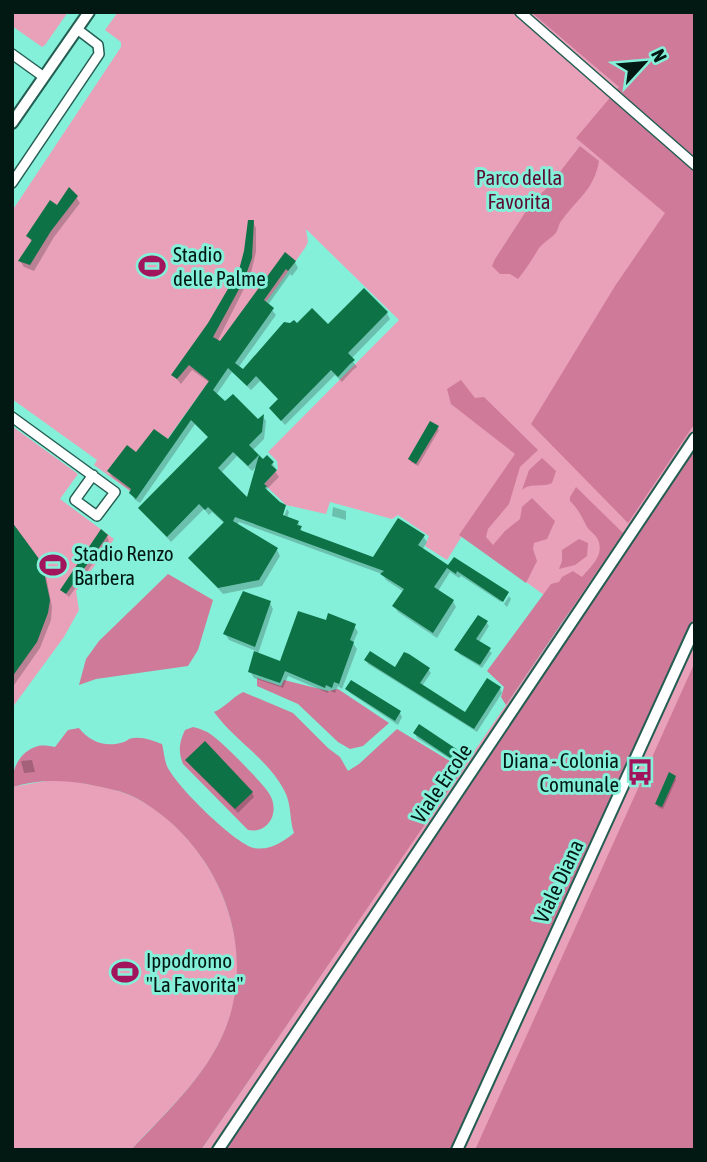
<svg xmlns="http://www.w3.org/2000/svg" width="707" height="1162" viewBox="0 0 707 1162" font-family="'Asap Condensed',sans-serif">
<style>
.green{fill:#e9a1b9}
.forest{fill:#ce7a98}
.shadow{fill:#0003;fill-rule:evenodd}
.building{fill:#0e7247;fill-rule:evenodd}
.lines{fill:none;stroke-linecap:round;stroke-linejoin:round}
.minor-casing{stroke:#245e53;stroke-width:12}
.tertiary-casing{stroke:#245e53;stroke-width:14}
.minor{stroke:#fff;stroke-width:9}
.tertiary{stroke:#fff;stroke-width:10}
.labels{text-anchor:middle;dominant-baseline:central;stroke-width:6;stroke-linejoin:round;paint-order:stroke}
.park-label{font-size:21px;fill:#5a0e32;stroke:#85f0d9}
.poi-label{font-size:21px;fill:#011813;stroke:#85f0d9;text-anchor:start}
.street-label{font-size:21px;fill:#011813;stroke:#85f0d9}
</style>
<rect width="100%" height="100%" fill="#85f0d9"/>
<!-- green -->
<path class="green" d="M12,12H68L45,45L42,47L12,26Z
M118,12H695V1150H201L569,613L462,536L447,560L425,546L429,536L398,515L392,519L330,502L326,514L286,505L264,484L278,469L277,461L268,452L399,320L306,229L308,242L305,248L130,491L94,465L97,460L12,399V211L121,47V42L105,30Z
M12,426L78,474L60,499L114,539L76,591L79,610L64,637L12,708Z
M66,780C90,785 116,787 138,799C220,844 265,957 219,1043C198,1084 162,1116 131,1150H12V787L46,781Z"/>
<!-- forest -->
<path class="forest" d="M531,12H695V423L628,523L531,424L615,286L665,213L576,138L619,87Z
M580,146L599,161C594,190 577,199 562,220C558,224 559,229 555,234C550,239 543,243 539,248C532,260 526,269 518,279L510,274H500L492,266L495,259L532,202L549,186Z
M461,380L475,398L484,397L538,450L520,467L509,504L488,529L486,537L493,545L505,531L520,519L522,507L532,498L555,521L547,539L534,543L533,549L537,561L526,583L459,535L515,454L451,404L447,389Z
M695,448V616L450,1150H225Z
M542,458L556,471L552,483C542,488 531,482 522,490L529,470Z
M576,487L623,533L506,705L501,697L504,687L487,671L551,584L559,582L562,577L573,571L582,577C591,566 606,554 597,538C594,533 588,530 586,525C581,515 578,509 570,501V497Z
M579,539L588,543L587,556L575,565L559,569L562,561V550Z
M168,574L213,600L198,650L188,666L96,679L79,685L86,659L99,641Z
M695,662V1150H475Z
M257,678L281,686L284,680L328,691L338,689L389,723L363,746L350,749L338,742L298,704L257,686Z
M243,692L293,713L328,748L340,757L348,771L359,764L397,729L463,769L201,1150H131C170,1108 218,1066 232,1008C252,927 210,840 138,799C122,790 105,788 87,784C62,780 38,779 13,787C10,770 20,751 38,746C43,745 50,746 55,747L68,730L79,728C90,742 106,748 124,742C131,739 126,739 134,738C144,737 153,741 162,744C164,751 164,759 167,766C175,785 235,844 254,848C269,851 283,842 294,833C289,819 292,804 284,790C268,759 234,740 214,712C226,707 231,698 243,692Z
M193,727C201,729 207,731 213,736C223,743 266,786 270,795C280,813 268,834 248,830L183,764C178,751 179,743 185,730Z"/>
<!-- shadow -->
<path class="shadow" d="M76,197L80,203L54,237L34,271L24,267L20,261L32,243L28,236L57,207Z
M253,222L256,228V252L250,277L217,342L221,344L285,255L295,262L298,268L292,276L290,274L268,305L276,315L238,368L243,372L297,325L328,327L387,313L390,319L351,359L357,367L353,370L342,382L335,375L285,425L271,409L279,400L260,381L251,390L232,372L216,395L225,404L258,422L263,417L266,421L264,439L252,451L263,461L272,463L276,469L274,470L279,477L266,490L286,508H283L281,524L287,509L289,512L287,518L298,522L303,533L374,559L423,536L427,542L422,550L449,567L454,559L508,594L501,602L461,576L459,578L450,572L438,591L453,601L456,607L437,638L398,612L394,606L404,592L386,580L382,574L239,522L237,526L277,550L280,556L262,586L223,594L190,558L225,524L212,512L209,515L204,509L171,542L140,509L209,438L195,424L140,503L134,499L132,492L112,477L109,472L137,454L168,441L210,383L192,370L181,384L173,375L194,348L235,282L246,251ZM237,456L252,471L258,465L248,501L221,473Z
M437,428L439,430L418,466L411,462L410,459Z
M333,507L346,511V520L332,516Z
M12,526L25,540L45,571L52,607L51,620L40,648L12,688Z
M107,536L109,541L69,597L62,590Z
M509,596L511,599L507,607L504,604Z
M270,603L273,609L258,654L281,663L327,622L354,626L358,632L353,643L357,649L342,689L338,686L335,693L329,690L328,693L288,676L283,688L254,678L250,671L256,651L229,640L225,634Z
M486,622L489,626L479,642L492,653L482,668L459,654L457,650Z
M366,660L395,669H428L431,673L422,686L465,715L500,688L502,693L477,732L368,664Z
M347,689L400,713L402,717L398,725L350,693Z
M415,733L460,753L463,757L458,764L417,738Z
M32,760L35,772L24,773L21,761Z
M190,765L252,793L254,797L238,813Z
M675,777L676,780L663,809L658,807L657,804Z"/>
<!-- building -->
<path class="building" d="M69,187L78,196L51,231L30,265L18,261L32,240L26,236L50,200L57,205Z
M248,220H254L252,258L244,280L213,337L220,341L285,252L296,261L288,271L286,269L264,300L274,308L235,363L243,369L284,322L290,323L294,320L297,323L312,308L328,324L364,288L388,312L348,353L355,360L350,364L338,377L331,370L281,421L269,408L278,399L256,376L247,386L228,368L213,390L225,401L233,394L258,419L264,414L262,432L249,445L263,459L267,455L274,462L271,465L277,470L264,484L267,486L265,488L280,502L286,505L283,515L299,521L297,525L302,526L300,530L373,557L398,518L425,535L418,545L448,565L454,557L509,592L503,602L457,571L456,574L447,568L434,587L454,600L433,633L392,606L404,589L380,574L384,571L235,517L233,521L278,548L259,580L218,588L188,558L224,522L208,507L205,510L199,504L167,537L138,508L208,437L191,420L136,499L129,493L131,489L107,471L127,445L136,452L154,429L168,439L209,381L189,365L177,379L171,375L208,323L239,270L244,251ZM233,452L248,466L259,455L247,497L218,468Z
M430,421L439,426L416,464L408,459Z
M12,522L42,563L50,600L48,613L37,642L12,677Z
M101,529L108,535L66,594L60,590Z
M243,591L271,601L255,647L223,634Z
M298,611L326,620L328,613L356,624L350,640L354,642L339,684L334,682L332,688L326,685L325,688L285,671L280,683L248,672L254,651L280,661Z
M478,615L488,621L476,639L491,648L480,665L454,650Z
M370,651L395,667L404,652L409,654L430,668L420,683L465,712L487,678L501,687L474,729L364,660Z
M351,680L401,711L395,721L345,689Z
M419,724L461,752L455,761L413,733Z
M205,741L253,792L235,809L185,760Z
M669,772L676,776L662,807L655,804Z"/>
<g class="lines">
<defs>
<path id="minor" d="M520,12L695,165
M12,54L44,77
M12,183L99,54L98,45L77,29
M12,417L115,492L97,516L75,500L93,475"/>
<path id="tertiary" d="M12,123L89,12
M218,1150L695,438
M457,1150L695,628"/>
</defs>
<!-- minor casing -->
<use href="#minor" class="minor-casing"/>
<!-- tertiary casing -->
<use href="#tertiary" class="tertiary-casing"/>
<!-- minor -->
<use href="#minor" class="minor"/>
<!-- tertiary -->
<use href="#tertiary" class="tertiary"/>
</g>
<!-- icons -->
<defs>
<symbol id="stadium-bare" viewBox="-9 -9 18 18"><path d="M0-5a6.5 5 0 1 0 0 10a6.5 5 0 1 0 0-10ZM-3.5-1.8h7v3.6h-7Z" fill="#a2145b" stroke="#85f0d9" stroke-width="2.5" paint-order="stroke"/></symbol>
<symbol id="bus-bare" viewBox="-9 -9 18 18"><path d="M-5-6H5V4H4V6H2V4H-2V6H-4V4H-5ZM-3.5-4V0h7V-4ZM-3.5 1.2v1.5H-2V1.2ZM2 1.2v1.5H3.5V1.2Z" fill="#a2145b" stroke="#85f0d9" stroke-width="2.5" paint-order="stroke"/></symbol>
</defs>
<g fill-rule="evenodd">
<use href="#stadium-bare" x="133" y="247" width="38" height="38"/>
<use href="#stadium-bare" x="34" y="546" width="38" height="38"/>
<use href="#bus-bare" x="621" y="753" width="38" height="38"/>
<use href="#stadium-bare" x="106" y="953" width="38" height="38"/>
</g>
<g class="labels">
<!-- park labels -->
<g class="park-label">
<text x="519" y="177">Parco della<tspan x="519" dy="24">Favorita</tspan></text>
</g>
<!-- poi labels -->
<g class="poi-label">
<text x="173" y="254">Stadio<tspan x="173" dy="24">delle Palme</tspan></text>
<text x="74" y="553">Stadio Renzo<tspan x="74" dy="24">Barbera</tspan></text>
<text x="619" y="760" text-anchor="end">Diana - Colonia<tspan x="619" dy="24">Comunale</tspan></text>
<text x="146" y="960">Ippodromo<tspan x="146" dy="24">"La Favorita"</tspan></text>
</g>
<!-- street labels -->
<g class="street-label">
<text transform="translate(441 783) rotate(-56)">Viale Ercole</text>
<text transform="translate(558 881) rotate(-65)">Viale Diana</text>
</g>
</g>
<!-- border -->
<rect width="707" height="1162" fill="none" stroke="#011813" stroke-width="28"/>
<!-- north arrow -->
<g transform="translate(644 63) rotate(64)" stroke="#85f0d9" stroke-width="5" paint-order="stroke">
<path d="M0-5L12 26L0 18L-12 26Z" fill="#011813"/>
<text y="-10" font-size="19" font-weight="bold" text-anchor="middle" fill="#011813">N</text>
</g>
</svg>
